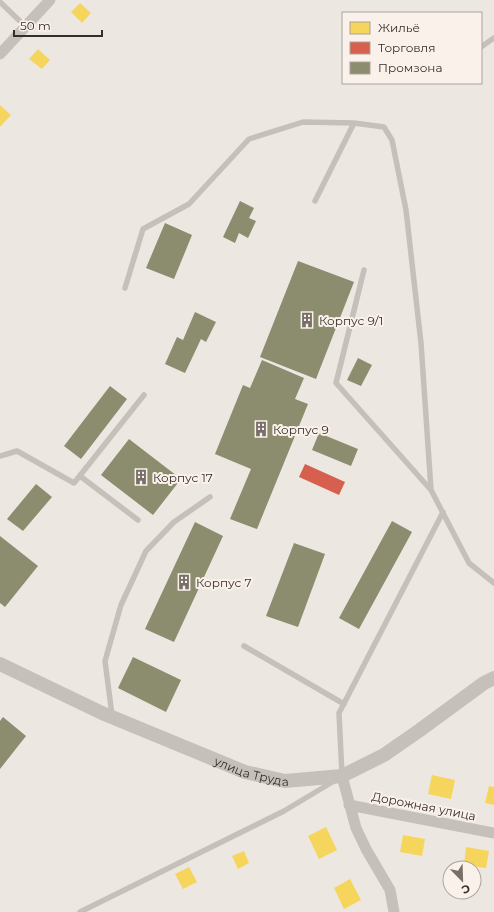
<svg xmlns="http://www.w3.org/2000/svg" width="494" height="912" viewBox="0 0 494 912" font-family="Montserrat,sans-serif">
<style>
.homes{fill:#f6d55c}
.shops{fill:#d6604d}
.industry{fill:#8c8c6e}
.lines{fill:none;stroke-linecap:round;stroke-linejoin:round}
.service{stroke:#c6c0bb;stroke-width:5.5}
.minor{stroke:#c6c0bb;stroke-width:11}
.tertiary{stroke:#c6c0bb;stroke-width:14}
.labels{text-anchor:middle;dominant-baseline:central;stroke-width:4;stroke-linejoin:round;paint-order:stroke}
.poi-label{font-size:12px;fill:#372d29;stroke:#f9f1ea;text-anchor:start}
.street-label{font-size:12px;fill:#372d29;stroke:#f9f1ea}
</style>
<rect width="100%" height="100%" fill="#ede7e2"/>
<!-- homes -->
<path class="homes" d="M80,3L91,13L82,23L71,12Z
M38,49L50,60L42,69L29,59Z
M0,105L11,115L0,127Z
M432,775L455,780L451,799L428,794Z
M489,786L494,787V805L485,803Z
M326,827L337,850L319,859L308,836Z
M403,835L425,839L422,856L400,852Z
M466,847L489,851L486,868L464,865Z
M244,851L249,863L238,869L232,856Z
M189,867L197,882L183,889L175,874Z
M350,879L361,900L344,909L334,888Z"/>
<!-- shops -->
<path class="shops" d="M305,464L345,482L339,495L299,477Z"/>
<!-- industry -->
<path class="industry" d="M240,201L254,208L249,218L256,221L248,238L239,233L235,243L223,237Z
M165,223L192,235L174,279L146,268Z
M298,261L354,282L316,379L260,357Z
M195,312L216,322L206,342L201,339L185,373L165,364L177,337L183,340Z
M358,358L372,365L361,386L347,380Z
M262,360L304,378L295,399L308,404L257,529L230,519L251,469L215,454L243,385L250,388Z
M110,386L127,399L81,459L64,446Z
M319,433L358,449L351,466L312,450Z
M129,439L181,479L153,515L101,475Z
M36,484L52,497L23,531L7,519Z
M392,521L412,532L359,629L339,618Z
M195,522L223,536L174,642L145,629Z
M0,536L38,566L5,607L0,603Z
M294,543L325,554L298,627L266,616Z
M133,657L181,680L166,712L118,688Z
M3,717L26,736L0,769V721Z"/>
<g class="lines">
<!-- service -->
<path class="service" d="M0,2L25,26
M481,47L494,38
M315,201L354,123L384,127L392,140L406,210L421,343L431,490
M364,270L336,383L431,490L469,563L494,583
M125,288L143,229L189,204L249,139L303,122L354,123
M0,456L17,451L74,483L144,395
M80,476L138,520
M244,646L344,704
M112,715L105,661L121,605L146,551L174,522L210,497
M342,775L339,713L443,512
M80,912L284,811L334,781"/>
<!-- minor -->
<path class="minor" d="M0,54L50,0
M342,776L356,828L366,849L390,890L394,912
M349,805L494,833"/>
<!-- tertiary -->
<path class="tertiary" id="s1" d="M0,664L102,713L245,772L285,781L342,776L384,755L420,730L484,683L494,678"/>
</g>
<!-- icons -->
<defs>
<symbol id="building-bare" viewBox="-9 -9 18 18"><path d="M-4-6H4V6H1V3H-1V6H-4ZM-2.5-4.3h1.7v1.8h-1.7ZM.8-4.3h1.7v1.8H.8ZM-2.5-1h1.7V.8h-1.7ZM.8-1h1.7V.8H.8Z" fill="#776e6a" stroke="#f9f1ea" stroke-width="2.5" paint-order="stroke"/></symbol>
</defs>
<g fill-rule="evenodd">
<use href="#building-bare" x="296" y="309" width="22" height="22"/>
<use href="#building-bare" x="250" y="418" width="22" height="22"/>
<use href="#building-bare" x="130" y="466" width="22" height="22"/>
<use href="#building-bare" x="173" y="571" width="22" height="22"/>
</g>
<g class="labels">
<!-- poi labels -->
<g class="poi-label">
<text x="319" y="320">Корпус 9/1</text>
<text x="273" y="429">Корпус 9</text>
<text x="153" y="477">Корпус 17</text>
<text x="196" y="582">Корпус 7</text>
</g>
<!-- street labels -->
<g class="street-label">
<text stroke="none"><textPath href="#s1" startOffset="274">улица Труда</textPath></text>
<text transform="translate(424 806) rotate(11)">Дорожная улица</text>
</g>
</g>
<!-- legend -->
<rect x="342" y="12" width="140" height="72" fill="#f9f1ea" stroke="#aba39d"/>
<rect x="350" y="22" width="20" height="12" fill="#f6d55c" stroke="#aba39d"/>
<text x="378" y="32" font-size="12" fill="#372d29">Жильё</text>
<rect x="350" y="42" width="20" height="12" fill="#d6604d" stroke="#aba39d"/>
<text x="378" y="52" font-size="12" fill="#372d29">Торговля</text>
<rect x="350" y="62" width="20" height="12" fill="#8c8c6e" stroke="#aba39d"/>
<text x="378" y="72" font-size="12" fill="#372d29">Промзона</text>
<!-- north arrow -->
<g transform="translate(462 880) rotate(157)"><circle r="19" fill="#f9f1ea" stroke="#aba39d"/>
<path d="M0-3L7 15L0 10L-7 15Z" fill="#776e6a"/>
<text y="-6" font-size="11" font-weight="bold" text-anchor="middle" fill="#372d29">С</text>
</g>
<!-- scale -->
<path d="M14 30v6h88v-6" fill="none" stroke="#372d29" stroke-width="2"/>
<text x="20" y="30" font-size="12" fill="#372d29" stroke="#f9f1ea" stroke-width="3" paint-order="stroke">50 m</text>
</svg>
